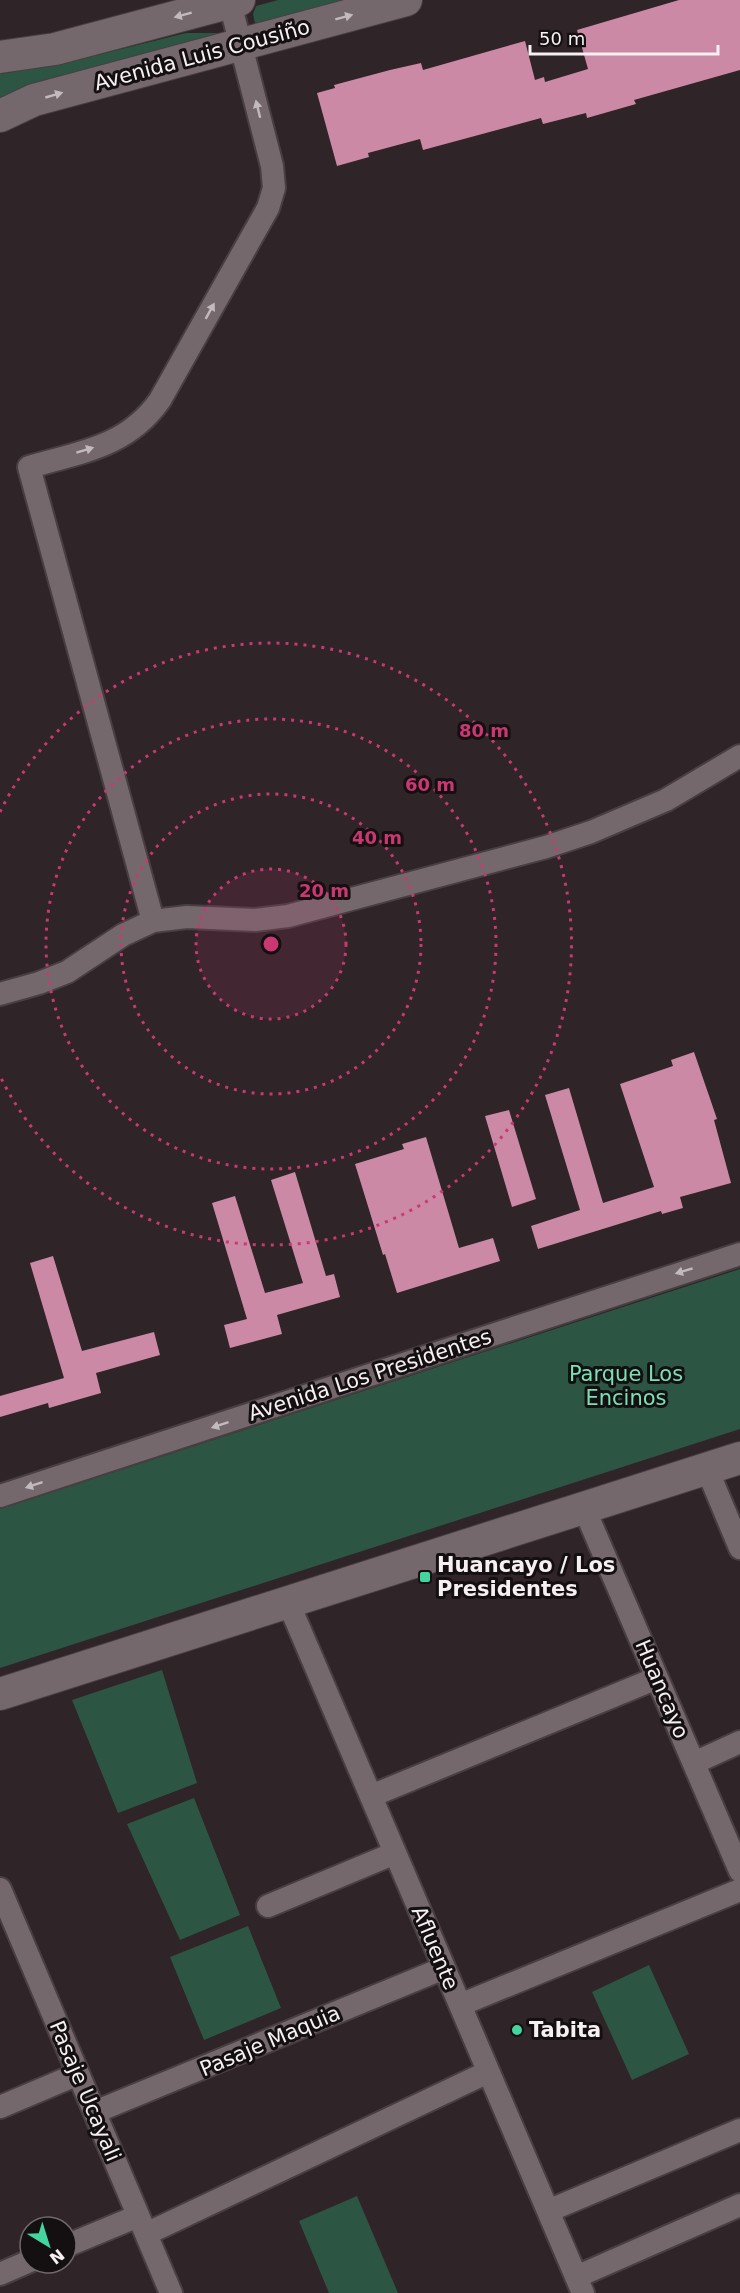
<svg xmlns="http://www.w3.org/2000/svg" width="740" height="2293" viewBox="0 0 740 2293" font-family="'DejaVu Sans',sans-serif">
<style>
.green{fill:#2d5544}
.building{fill:#cb89a5}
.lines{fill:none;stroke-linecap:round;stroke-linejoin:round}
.street-casing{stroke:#483f42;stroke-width:26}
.secondary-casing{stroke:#483f42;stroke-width:34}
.street{stroke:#75686d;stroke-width:22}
.secondary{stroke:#75686d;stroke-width:32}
.oneway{fill:#c3babd}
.ring{fill:none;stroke:#ca3872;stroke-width:3;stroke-dasharray:3 6}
.poi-dot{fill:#44d49f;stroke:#140f11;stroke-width:2}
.labels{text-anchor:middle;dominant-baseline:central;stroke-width:6;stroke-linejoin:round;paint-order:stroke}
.street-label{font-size:21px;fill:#f7f0f2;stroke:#140f11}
.park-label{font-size:21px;fill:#78e2b6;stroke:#140f11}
.poi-label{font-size:21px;font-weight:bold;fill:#f7f0f2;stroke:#140f11;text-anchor:start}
.centre{fill:#ca3872;stroke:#140f11;stroke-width:3}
.ring-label{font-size:18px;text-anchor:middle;font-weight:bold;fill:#ca3872;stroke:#140f11;stroke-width:6;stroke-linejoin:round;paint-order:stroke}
</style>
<rect width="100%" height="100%" fill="#2f2428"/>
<!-- green -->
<path class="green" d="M278,0H365L259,27L255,23L253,14L256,6Z
M186,33H220L227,38L0,105V74L65,63Z
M740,1269V1429L0,1668V1509Z
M162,1670L197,1783L118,1813L72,1700Z
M194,1798L240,1915L180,1940L127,1824Z
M248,1926L281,2008L204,2040L170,1957Z
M649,1965L689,2054L632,2080L592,1992Z
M357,2196L398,2293H329L299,2221Z"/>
<!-- building -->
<path class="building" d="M679,0H740V70L634,100L636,104L587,118L586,113L543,124L541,118L423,150L420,139L368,153L369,157L337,166L317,93L335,88L334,85L390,70L421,63L423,70L525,41L535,80L544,77L545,82L588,69L577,30Z
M694,1052L717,1119L714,1120L731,1183L680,1197L683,1208L662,1214L661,1211L538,1249L531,1226L580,1210L545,1095L569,1088L603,1203L654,1187L620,1084L673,1066L671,1060Z
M509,1110L536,1199L512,1207L485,1116Z
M426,1137L459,1248L493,1238L500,1261L397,1293L385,1254L383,1255L355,1164L404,1149L402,1144Z
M295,1172L326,1276L334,1274L340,1297L277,1315L282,1334L230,1348L224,1325L247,1319L212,1203L235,1196L265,1293L303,1283L271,1180Z
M53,1256L82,1351L154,1332L160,1355L96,1373L101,1393L49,1408L48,1403L0,1417V1396L64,1378L30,1263Z"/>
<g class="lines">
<defs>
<path id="street" d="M153,921L29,467C81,452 127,447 160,400L268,208L274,188L272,166L230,3
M0,994L39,983L67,972L123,935L153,921L187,917L255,920L288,916L546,847L591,832L666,800L740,756
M707,1469L740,1548
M0,1496L740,1254
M584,1508L740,1871
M288,1602L583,2293
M694,1763L740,1742
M371,1796L657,1678
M0,1889L171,2293
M268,1906L395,1853
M460,2005L740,1890
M0,2107L78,2074
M95,2112L444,1968
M548,2211L740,2130
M146,2234L488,2072
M66,2246L138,2216
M0,2274L30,2261
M576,2277L740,2205"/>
<path id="secondary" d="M0,57L55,49L239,0
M0,116L34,100L406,0
M0,1694L740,1458"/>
</defs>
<!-- street casing -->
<use href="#street" class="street-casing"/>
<!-- secondary casing -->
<use href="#secondary" class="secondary-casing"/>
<!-- street -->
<use href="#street" class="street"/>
<!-- secondary -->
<use href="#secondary" class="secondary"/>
</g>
<!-- one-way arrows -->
<defs><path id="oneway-solid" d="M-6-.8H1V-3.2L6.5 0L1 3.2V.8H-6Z" transform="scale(1.5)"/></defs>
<g class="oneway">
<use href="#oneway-solid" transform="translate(183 15) rotate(165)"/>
<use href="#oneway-solid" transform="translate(344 17) rotate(-15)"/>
<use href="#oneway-solid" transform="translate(54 95) rotate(-16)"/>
<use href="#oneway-solid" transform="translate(258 109) rotate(-104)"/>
<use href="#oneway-solid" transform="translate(210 311) rotate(-61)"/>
<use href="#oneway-solid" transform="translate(85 450) rotate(-17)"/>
<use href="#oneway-solid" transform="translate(684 1271) rotate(163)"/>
<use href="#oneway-solid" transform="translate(220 1425) rotate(162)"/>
<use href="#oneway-solid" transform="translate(34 1485) rotate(162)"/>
</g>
<!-- distance rings -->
<circle cx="271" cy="944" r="75" fill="#ca3872" fill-opacity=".12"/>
<g class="ring">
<circle cx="271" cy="944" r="75"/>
<circle cx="271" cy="944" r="150"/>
<circle cx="271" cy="944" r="225"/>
<path d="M0 812A301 301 0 1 1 0 1076"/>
</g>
<!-- markers -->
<g class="poi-dot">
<rect x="419" y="1571" width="12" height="12" rx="3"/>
<circle cx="517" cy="2030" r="6"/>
</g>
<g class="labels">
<!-- street labels -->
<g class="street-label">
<text transform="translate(202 55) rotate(-15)">Avenida Luis Cousiño</text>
<text transform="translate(370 1375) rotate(-18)">Avenida Los Presidentes</text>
<text transform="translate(662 1689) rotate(67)">Huancayo</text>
<text transform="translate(435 1948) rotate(67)">Afluente</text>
<text transform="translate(270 2041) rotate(-23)">Pasaje Maquia</text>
<text transform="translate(85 2091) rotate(67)">Pasaje Ucayali</text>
</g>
<!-- park labels -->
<g class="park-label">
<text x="626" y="1374">Parque Los<tspan x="626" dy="24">Encinos</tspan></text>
</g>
<!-- poi labels -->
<g class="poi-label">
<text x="437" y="1565">Huancayo / Los<tspan x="437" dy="24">Presidentes</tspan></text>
<text x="529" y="2030">Tabita</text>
</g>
</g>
<circle cx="271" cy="944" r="9" class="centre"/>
<g class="ring-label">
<text x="484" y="737">80 m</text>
<text x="430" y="791">60 m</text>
<text x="377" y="844">40 m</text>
<text x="324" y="897">20 m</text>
</g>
<!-- north arrow -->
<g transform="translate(48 2245) rotate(142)"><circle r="28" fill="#140f11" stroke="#6f696b" stroke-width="1.5"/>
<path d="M0-4.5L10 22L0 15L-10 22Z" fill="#44d49f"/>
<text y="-9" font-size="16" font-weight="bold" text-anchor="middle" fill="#f7f0f2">N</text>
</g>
<!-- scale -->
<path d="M530 45v9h188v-9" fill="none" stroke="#f7f0f2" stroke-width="3"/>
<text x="539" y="45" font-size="18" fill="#f7f0f2" stroke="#140f11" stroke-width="4.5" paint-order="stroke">50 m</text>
</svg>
